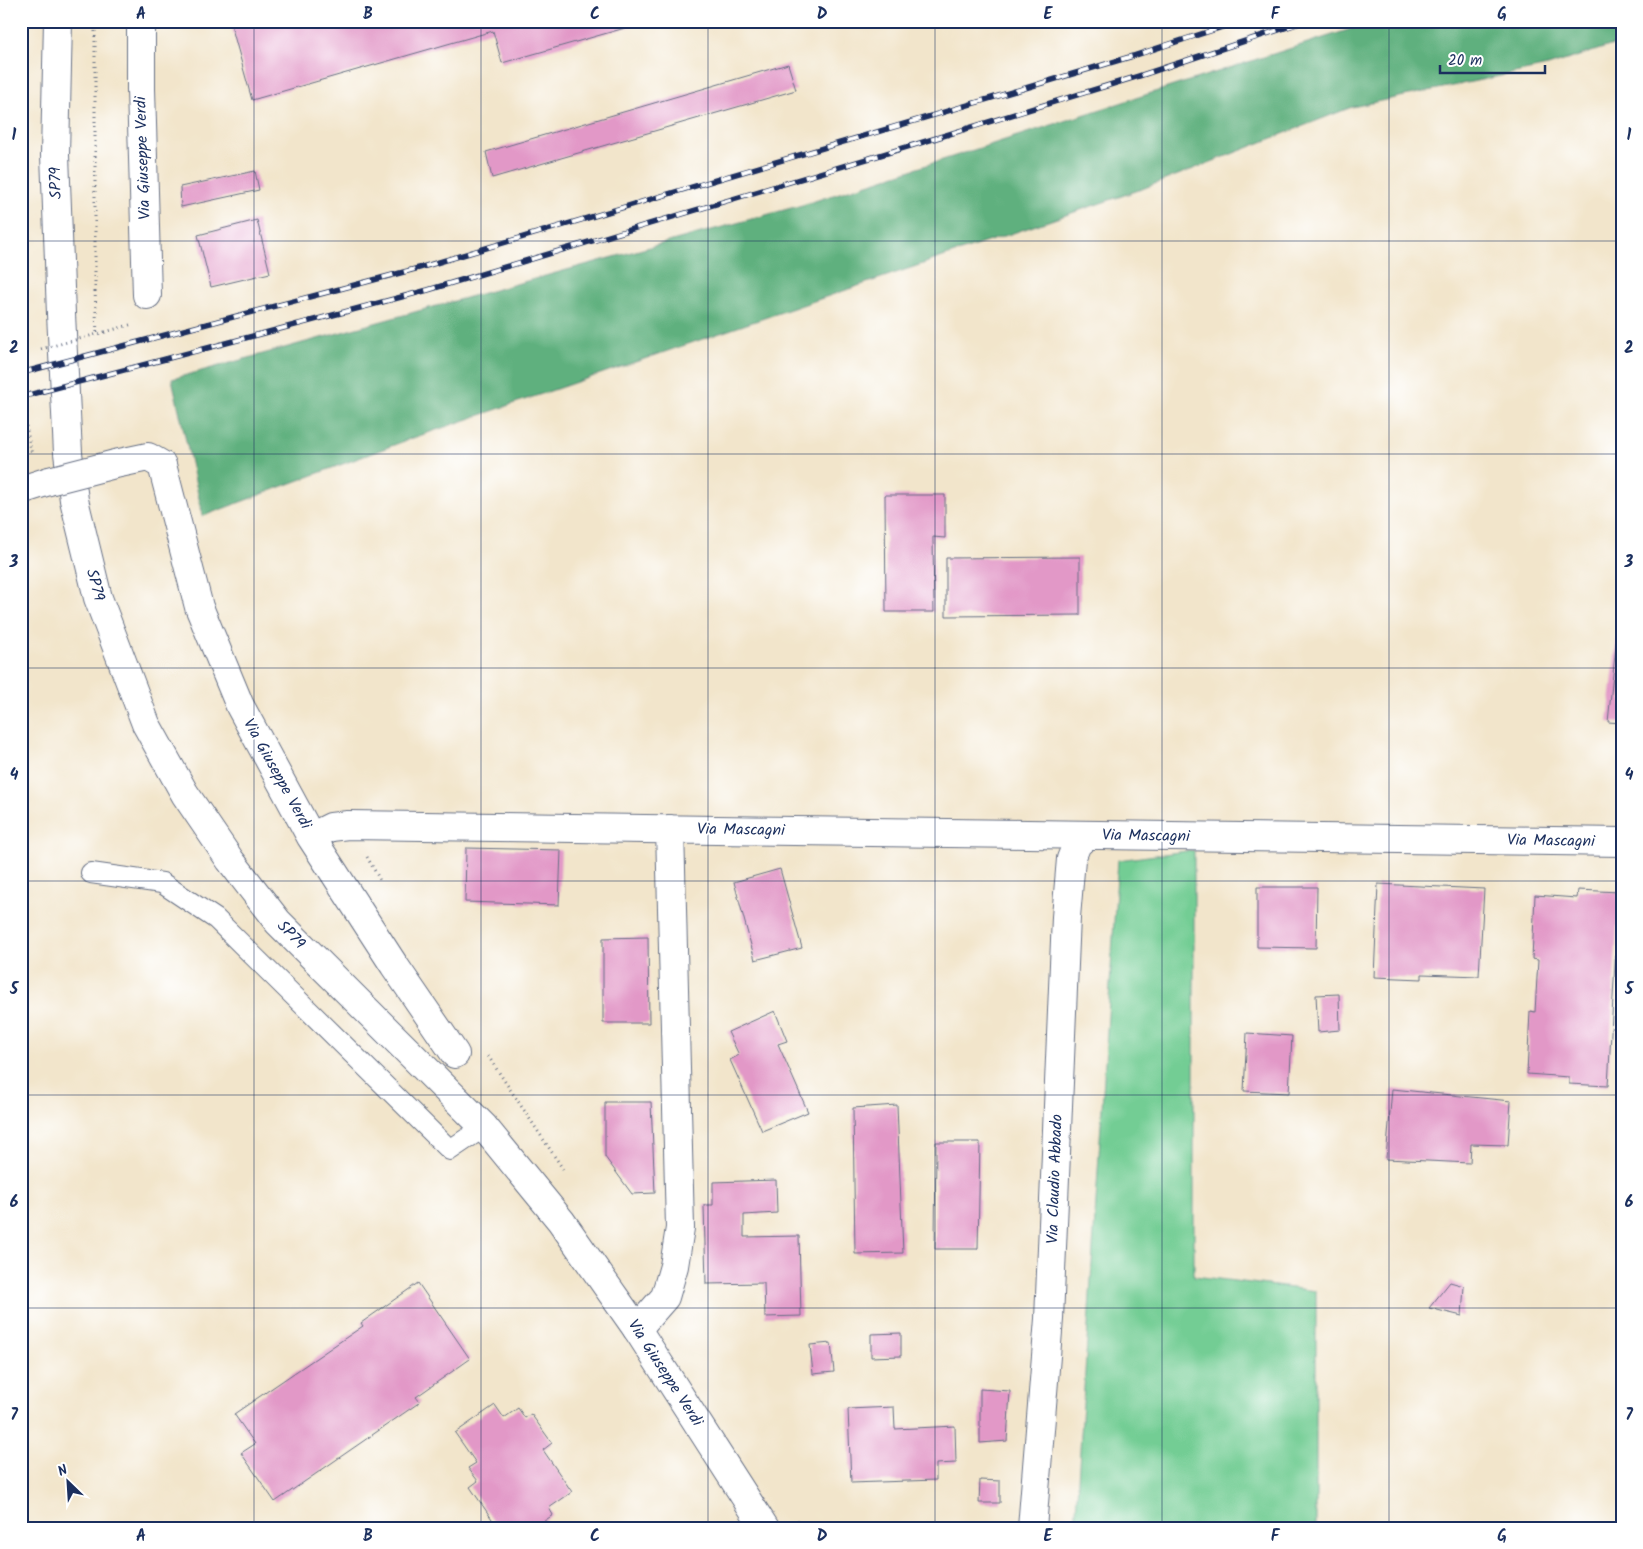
<svg xmlns="http://www.w3.org/2000/svg" width="1643" height="1549" viewBox="0 0 1643 1549" font-family="Kalam,sans-serif">
<style>
.green{fill:#73cd94;stroke:#477e79}
.forest{fill:#5eb07e;stroke:#3c706e}
.building{fill:#e298c7}
.lines{fill:none;stroke-linecap:round;stroke-linejoin:round}
.lane-casing{stroke:#666f84;stroke-width:22}
.street-casing{stroke:#666f84;stroke-width:30}
.secondary-casing{stroke:#666f84;stroke-width:30}
.path{stroke:#666f84;stroke-width:3;stroke-dasharray:1 4;stroke-linecap:butt}
.lane{stroke:#fff;stroke-width:20}
.street{stroke:#fff;stroke-width:28}
.secondary{stroke:#fff;stroke-width:28}
.rail-casing{stroke:#1b2f5e;stroke-width:5.5}
.rail{stroke:#fff;stroke-width:4;stroke-dasharray:11;stroke-linecap:butt}
.street-bridge-casing{stroke:#666f84;stroke-width:30;stroke-linecap:butt}
.path-bridge{stroke:#666f84;stroke-width:3;stroke-dasharray:1 4;stroke-linecap:butt}
.street-bridge{stroke:#fff;stroke-width:28}
.grid{fill:none;stroke:#1b2f5e;stroke-width:1;stroke-opacity:0.55}
.labels{text-anchor:middle;dominant-baseline:central;stroke-width:4;stroke-linejoin:round;paint-order:stroke}
.street-label{font-size:16px;fill:#1b2f5e;stroke:#fff}
.neatline{fill:none;stroke:#1b2f5e;stroke-width:2}
.grid-label{font-size:16px;text-anchor:middle;font-weight:bold;fill:#1b2f5e}
</style>
<rect width="100%" height="100%" fill="#fff"/>
<filter id="ink" filterUnits="userSpaceOnUse"><feTurbulence type="fractalNoise" baseFrequency=".02" numOctaves="2"/><feDisplacementMap in="SourceGraphic" scale="10" xChannelSelector="R" yChannelSelector="G"/><feConvolveMatrix kernelMatrix="1 2 1 2 8 2 1 2 1" color-interpolation-filters="sRGB"/></filter>
<filter id="wash" filterUnits="userSpaceOnUse"><feTurbulence type="fractalNoise" baseFrequency=".0096" numOctaves="4" result="noise"/><feDisplacementMap in="SourceGraphic" scale="20" xChannelSelector="R" yChannelSelector="G"/><feGaussianBlur stdDeviation="1.12" result="paint"/><feColorMatrix in="noise" values="0 0 0 0 0 0 0 0 0 0 0 0 0 0 0 0 0 1.4 0 .05"/><feComposite in="paint" operator="in"/></filter>
<g filter="url(#wash)">
<rect width="100%" height="100%" fill="#f2e5cb"/>
<!-- green -->
<path class="green" d="M1194,850V1276L1316,1291V1528H1075L1118,860Z"/>
<!-- forest -->
<path class="forest" d="M1376,21H1622V42L1548,66L1352,107L1142,189L410,439L203,516L172,379L802,205Z"/>
<g id="blocks">
<!-- building -->
<path class="building" d="M230,21H646V22L502,63L493,31L252,100Z
M788,64L796,90L492,178L486,152Z
M255,171L259,190L181,207L180,187Z
M257,220L270,273L211,287L198,235Z
M885,495H945V538L933,537L934,612H886Z
M1080,557V615L946,616V558Z
M1617,636H1622V723L1608,722Z
M466,848L561,850L559,905L465,902Z
M780,869L802,948L755,960L734,882Z
M1378,884L1484,889L1479,976L1422,974V979L1374,977Z
M1257,887H1317L1316,948L1257,947Z
M1578,890L1619,892L1608,1086L1569,1084V1077L1527,1074L1530,1011L1535,1012L1538,960L1532,959L1535,895L1577,898Z
M648,937L649,1023H603V938Z
M1339,994L1340,1030L1318,1032L1316,995Z
M775,1011L787,1041L778,1044L808,1112L762,1131L730,1060L739,1055L728,1032Z
M1247,1033L1292,1036L1289,1093L1244,1091Z
M1392,1089L1511,1101L1508,1145L1471,1144L1470,1163L1386,1159Z
M605,1102H651L655,1193L632,1194L605,1157Z
M897,1105L903,1253L855,1254L853,1108Z
M936,1142H980L978,1249H935Z
M776,1180L777,1213L744,1215V1237L799,1236L801,1316L765,1317L764,1283L706,1284L704,1205H713V1182Z
M1450,1282L1464,1286L1462,1316L1429,1308Z
M418,1283L470,1359L416,1397L420,1402L275,1502L241,1453L255,1444L234,1414L363,1326L361,1323Z
M901,1333V1356L871,1357V1334Z
M831,1343L834,1372L813,1374L810,1345Z
M980,1389L1010,1391L1007,1441L980,1443Z
M495,1405L504,1418L518,1408L525,1418L531,1414L552,1443L543,1450L572,1492L549,1508L553,1515L534,1528H498L470,1487L478,1481L468,1468L476,1463L455,1433Z
M894,1407L895,1429L955,1426L956,1463L936,1464V1480L851,1483L848,1409Z
M980,1480L1000,1481V1503H979Z"/>
</g>
</g>
<g filter="url(#ink)">
<use href="#blocks" fill-opacity="0" stroke="#666f84" stroke-width="1"/>
<g class="lines">
<defs>
<path id="lane" d="M91,873L162,883L216,919L450,1150L484,1127"/>
<path id="street" d="M141,21V89L147,295
M115,464L148,457L162,465L199,607L240,706L311,837L394,965L455,1054
M21,490L49,481
M311,837L331,827L348,825L1622,842
M637,1329L665,1297L674,1266L680,1228L670,829
M1032,1528L1049,1319L1066,917L1071,859L1077,844L1087,835"/>
<path id="secondary" d="M58,21L55,155L61,314L68,453L74,500L98,598L146,724L185,794L230,860L278,922L484,1127L561,1221L637,1329L765,1528"/>
</defs>
<!-- lane casing -->
<use href="#lane" class="lane-casing"/>
<!-- street casing -->
<use href="#street" class="street-casing"/>
<!-- secondary casing -->
<use href="#secondary" class="secondary-casing"/>
<!-- path -->
<path class="path" d="M95,21V291L97,334
M105,332L133,324
M26,426L32,455
M367,857L380,880
M488,1056L563,1169
M797,1520L803,1528"/>
<!-- lane -->
<use href="#lane" class="lane"/>
<!-- street -->
<use href="#street" class="street"/>
<!-- secondary -->
<use href="#secondary" class="secondary"/>
<defs>
<path id="rail" d="M21,373L419,268L1133,56L1241,21
M21,397L428,290L907,147L1139,76L1306,21"/>
</defs>
<!-- rail casing -->
<use href="#rail" class="rail-casing"/>
<!-- rail -->
<use href="#rail" class="rail"/>
<defs>
<path id="street-bridge" d="M49,481L115,464"/>
</defs>
<!-- street-bridge casing -->
<use href="#street-bridge" class="street-bridge-casing"/>
<!-- path-bridge -->
<path class="path-bridge" d="M41,349L105,332"/>
<!-- street-bridge -->
<use href="#street-bridge" class="street-bridge"/>
</g>
</g>
<!-- grid -->
<path class="grid" d="M254,21V1528M481,21V1528M708,21V1528M935,21V1528M1162,21V1528M1389,21V1528M21,241H1622M21,454H1622M21,668H1622M21,881H1622M21,1095H1622M21,1308H1622"/>
<g class="labels">
<!-- street labels -->
<g class="street-label">
<text transform="translate(143 158) rotate(-92)">Via Giuseppe Verdi</text>
<text transform="translate(56 183) rotate(-92)">SP79</text>
<text transform="translate(95 585) rotate(75)">SP79</text>
<text transform="translate(277 774) rotate(61)">Via Giuseppe Verdi</text>
<text transform="translate(741 830) rotate(1)">Via Mascagni</text>
<text transform="translate(1146 836) rotate(1)">Via Mascagni</text>
<text transform="translate(1551 841) rotate(1)">Via Mascagni</text>
<text transform="translate(291 935) rotate(46)">SP79</text>
<text transform="translate(1055 1179) rotate(-88)">Via Claudio Abbado</text>
<text transform="translate(665 1373) rotate(57)">Via Giuseppe Verdi</text>
</g>
</g>
<!-- margin -->
<rect width="1643" height="1549" fill="none" stroke="#fff" stroke-width="55"/>
<!-- north arrow -->
<g transform="translate(68 1482) rotate(335)" stroke="#ffffff" stroke-width="4" paint-order="stroke">
<path d="M0-4L9 19L0 12L-9 19Z" fill="#1b2f5e"/>
<text y="-8" font-size="14" font-weight="bold" text-anchor="middle" fill="#1b2f5e">N</text>
</g>
<!-- scale -->
<path d="M1440 65v8h105v-8" fill="none" stroke="#1b2f5e" stroke-width="2.5"/>
<text x="1448" y="65" font-size="15" fill="#1b2f5e" stroke="#ffffff" stroke-width="4" paint-order="stroke">20 m</text>
<rect x="28" y="28" width="1588" height="1494" class="neatline"/>
<g class="grid-label">
<text x="141" y="19">A</text>
<text x="368" y="19">B</text>
<text x="595" y="19">C</text>
<text x="822" y="19">D</text>
<text x="1048" y="19">E</text>
<text x="1275" y="19">F</text>
<text x="1502" y="19">G</text>
<text x="14" y="140">1</text>
<text x="1629" y="140">1</text>
<text x="14" y="353">2</text>
<text x="1629" y="353">2</text>
<text x="14" y="567">3</text>
<text x="1629" y="567">3</text>
<text x="14" y="780">4</text>
<text x="1629" y="780">4</text>
<text x="14" y="994">5</text>
<text x="1629" y="994">5</text>
<text x="14" y="1207">6</text>
<text x="1629" y="1207">6</text>
<text x="14" y="1420">7</text>
<text x="1629" y="1420">7</text>
<text x="141" y="1541">A</text>
<text x="368" y="1541">B</text>
<text x="595" y="1541">C</text>
<text x="822" y="1541">D</text>
<text x="1048" y="1541">E</text>
<text x="1275" y="1541">F</text>
<text x="1502" y="1541">G</text>
</g>
</svg>
